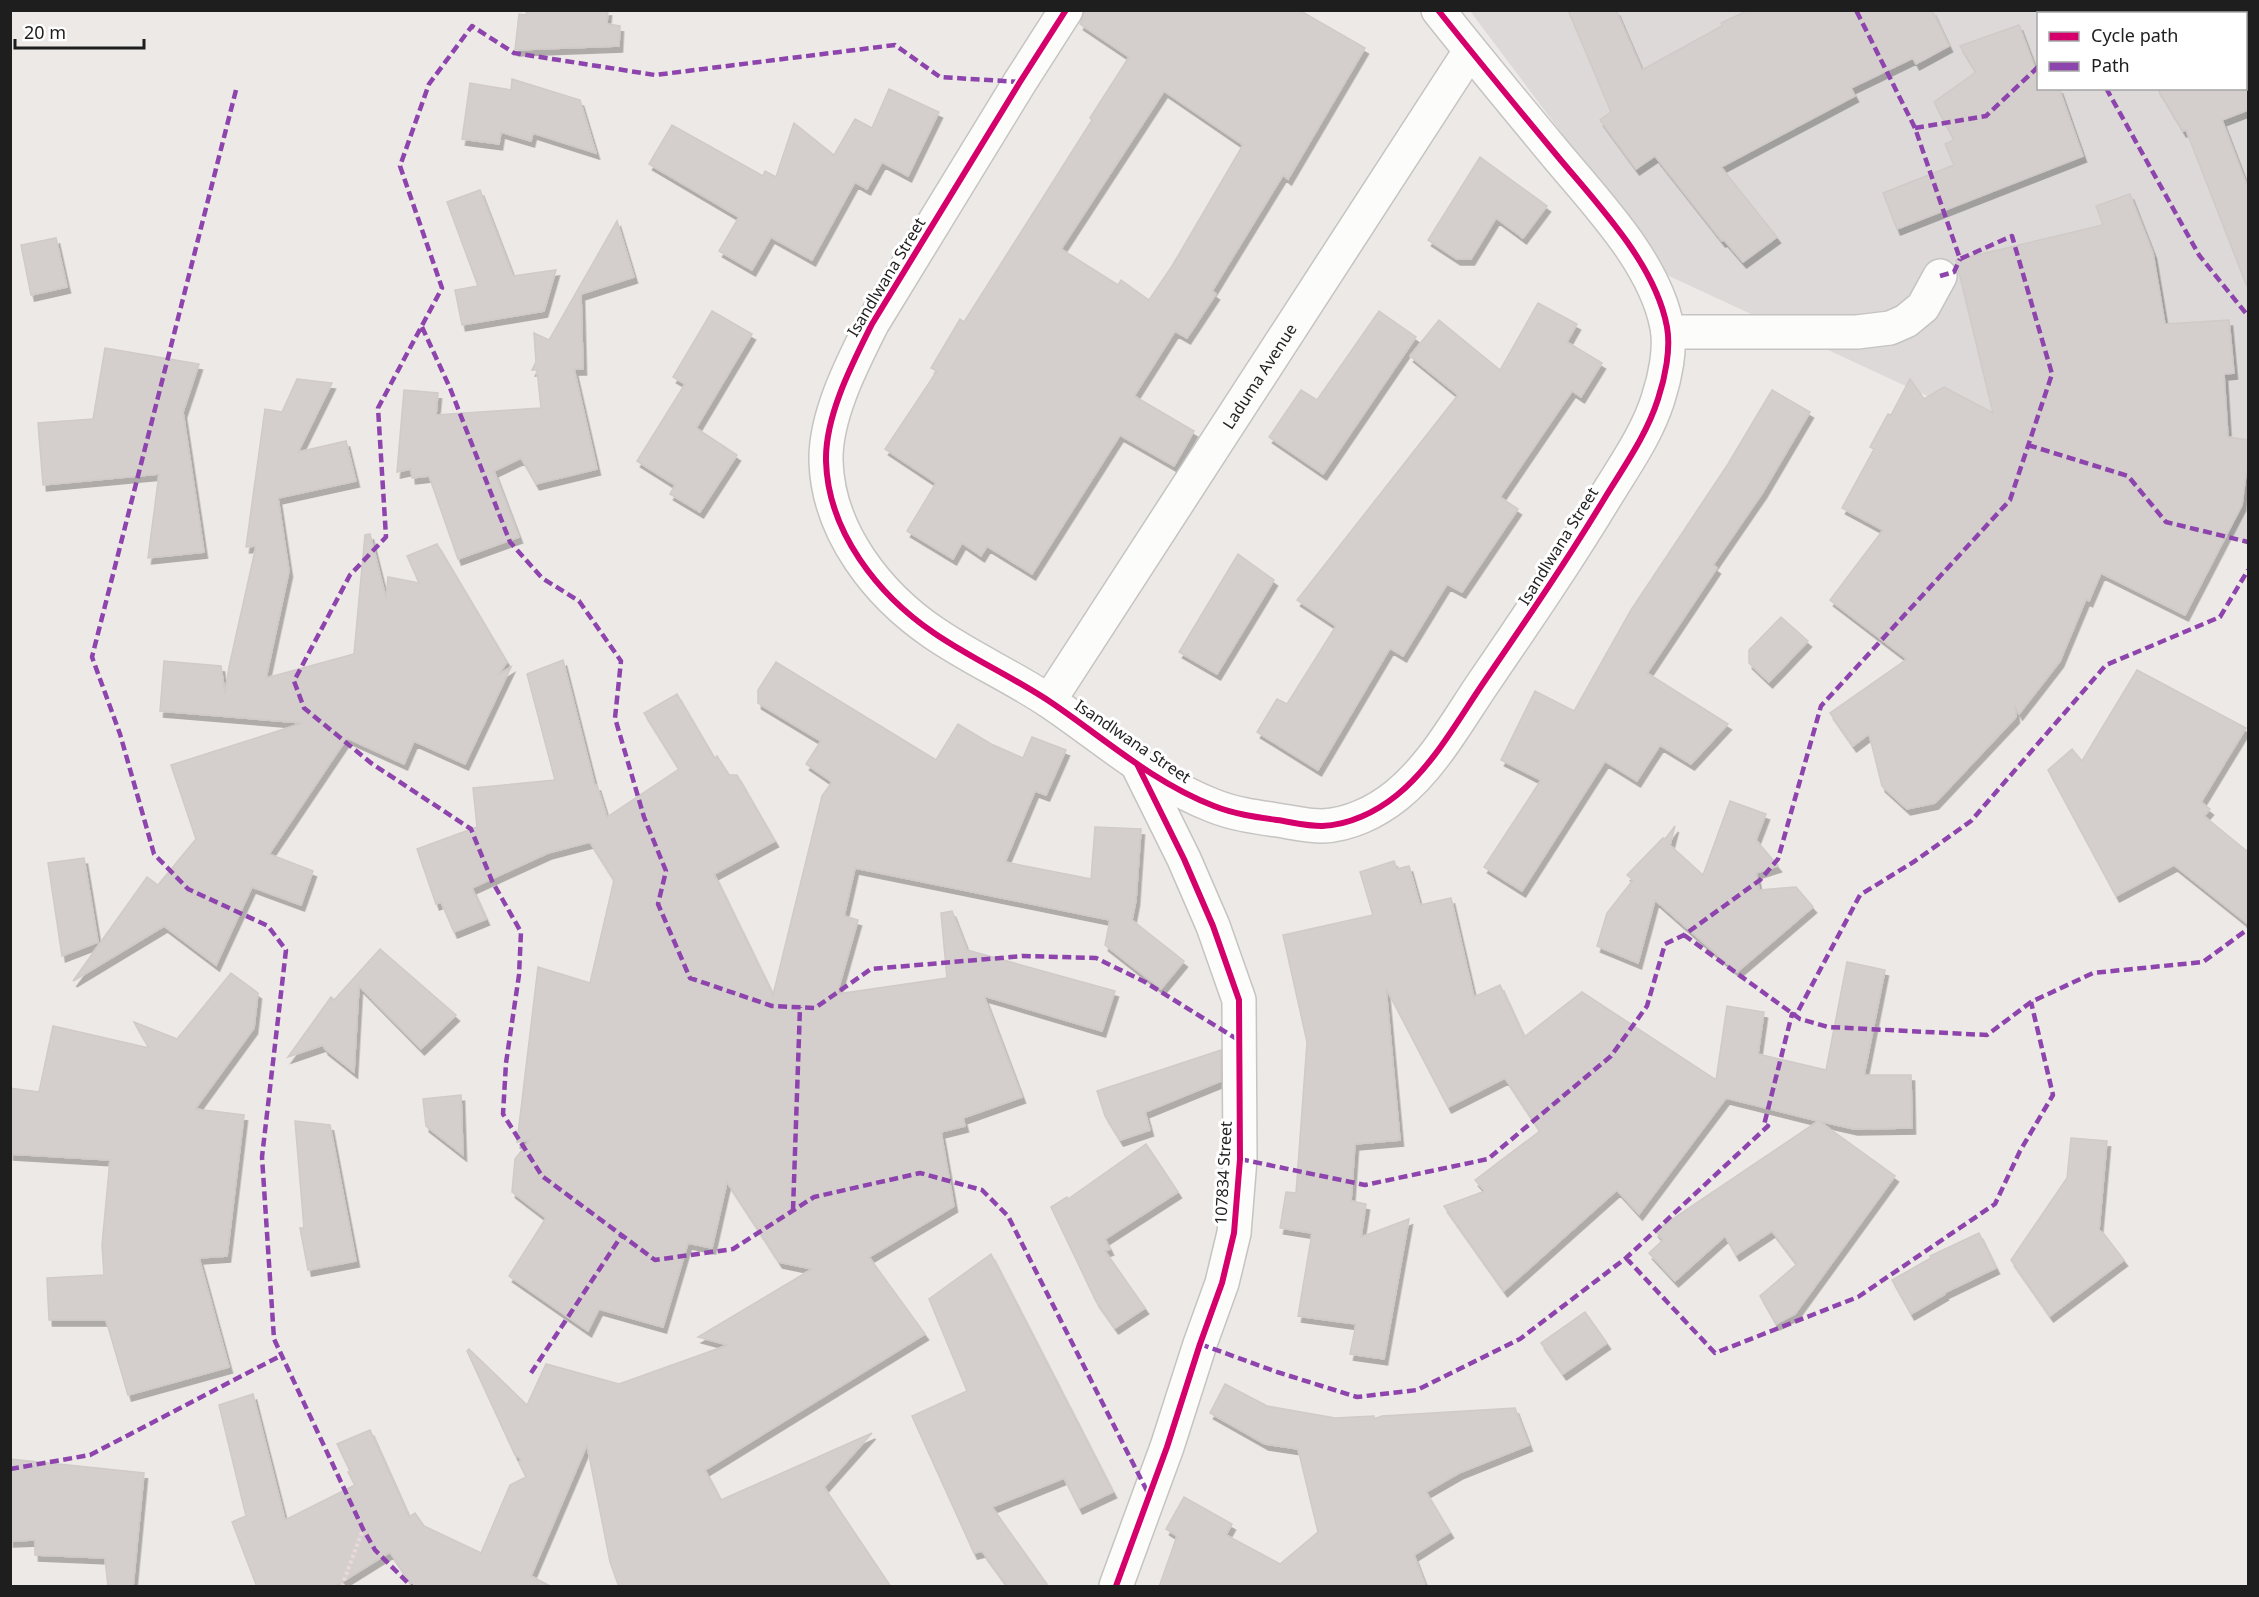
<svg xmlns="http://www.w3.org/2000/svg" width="2259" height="1597" viewBox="0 0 2259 1597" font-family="'Noto Sans',sans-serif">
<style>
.residential{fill:#dcd9d8;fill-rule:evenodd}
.building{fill:#d4cfcd;stroke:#d0cac8;stroke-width:1.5;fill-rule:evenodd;filter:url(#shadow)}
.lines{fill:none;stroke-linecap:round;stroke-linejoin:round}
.street-casing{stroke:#c5c4c2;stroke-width:36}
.path{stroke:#ebd9da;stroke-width:4;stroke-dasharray:3 3;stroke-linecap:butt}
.street{stroke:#fcfcfb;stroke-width:33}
.quiet{stroke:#8e44ad;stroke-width:4.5;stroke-dasharray:9 4.5;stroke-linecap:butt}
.cycleway-casing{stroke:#fff;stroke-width:10}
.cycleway{stroke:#d6006c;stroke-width:6}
.labels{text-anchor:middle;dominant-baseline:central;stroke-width:6;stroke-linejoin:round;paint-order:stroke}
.street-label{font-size:16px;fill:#1e1e1e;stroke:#fff}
</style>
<defs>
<filter id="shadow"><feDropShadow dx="3.5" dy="6" stdDeviation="0" flood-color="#0004"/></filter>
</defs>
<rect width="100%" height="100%" fill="#ede9e6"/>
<!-- residential -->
<path class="residential" d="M1470,11H2248V545L1669,276ZM2038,14H2246V88H2038Z"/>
<!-- building -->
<path class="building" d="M527,10H608L607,24L620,26L619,46L515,50L519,14L526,15Z
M1085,10H1299L1365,48L1288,179L1283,175L1212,291L1216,294L1187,338L1175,331L1134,396L1194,431L1174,466L1120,435L1032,574L987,546L981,556L962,543L953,559L907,531L936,483L885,449L937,371L931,368L960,319L964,322L1092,120L1090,118L1129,57L1080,24ZM1164,91L1243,145L1172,266L1149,300L1121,280L1118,285L1061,249Z
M1568,10H1616L1642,70L1722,26L1721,23L1749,10H1932L1949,46L1916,64L1913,58L1851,88L1855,96L1721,167L1777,237L1743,262L1724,240L1722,241L1655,156L1636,169L1600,120L1611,112Z
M2019,25L2038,76V88H2059L2083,156L1897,229L1883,193L1954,165L1945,144L1954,140L1934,102L1976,72L1960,46Z
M512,79L580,100L596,153L533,133L531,141L501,132L499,144L462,139L470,83L511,90Z
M2157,88H2248V110L2222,120L2248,188V284H2246L2186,130L2183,131Z
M889,89L939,112L908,176L882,162L867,189L855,182L812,260L771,237L752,270L719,251L739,217L649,164L672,125L763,176L765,171L776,177L794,123L834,155L855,119L872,128Z
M1480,157L1547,206L1523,238L1496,218L1471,259H1457L1428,240Z
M480,190L513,276L556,270L544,311L462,325L455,290L478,286L447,202Z
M2130,194L2153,253L2165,324L2229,320L2234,373L2224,374L2228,437L2248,440V458L2242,505L2185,615L2101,573L2089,601L2086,599L2060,661L2019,714L2015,706L2016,717L1935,803L1907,809L1882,786L1869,734L1853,746L1830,713L1907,659L1830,600L1883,530L1842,508L1874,449L1870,447L1888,414L1891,415L1910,379L1924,399L1944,387L1993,413L1956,260L2103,225L2096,206Z
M617,221L634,277L581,294L583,369H574L597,469L536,484L521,458L494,471L519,537L458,559L429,476L412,478L411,469L397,472L404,390L438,393L436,415L541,408L537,370H532L536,362L534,333L549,340Z
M56,238L67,287L31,295L21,245Z
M1538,303L1577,324L1567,342L1602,363L1581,397L1572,391L1500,497L1518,509L1462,592L1447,584L1403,656L1390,648L1318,770L1257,732L1277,699L1287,704L1336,626L1297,600L1458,395L1410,356L1439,320L1500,370Z
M712,311L752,334L696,428L737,455L700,512L670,494L675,485L637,461L685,384L673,377Z
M1379,311L1416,337L1323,474L1269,437L1301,390L1317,400Z
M105,348L199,364L183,412L204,552L148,558L159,474L43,485L38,423L93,419Z
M297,379L332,383L298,452L346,441L356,481L278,498L289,571L266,678L354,654L365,535L370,534L386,598L388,577L419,583L407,556L437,544L507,662L498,675L511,667L465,764L414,741L404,764L347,738L269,854L313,871L301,905L252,887L216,965L164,926L73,981L147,877L158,885L196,839L171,765L303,723L160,711L164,661L221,666L225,694L229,667L256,546L246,547L265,409L282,412Z
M1772,390L1810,412L1763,492L1713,565L1717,568L1647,673L1728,724L1691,764L1660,745L1637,781L1605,761L1522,891L1484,867L1541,780L1501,760L1535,691L1574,711L1631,610L1728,464Z
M1238,554L1274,580L1217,674L1179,652Z
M1781,617L1808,641L1769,682L1749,663V650Z
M563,660L595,786L597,785L607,817L679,769L644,713L677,694L715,759L717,756L729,775H737L775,841L714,874L773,995L822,796L832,782L806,764L821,741L758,703V690L776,662L936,760L958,724L991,744L1023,758L1032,737L1066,750L1046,795L1035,791L1005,862L1091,879L1095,827L1141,829L1136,900L1132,920L1184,961L1161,989L1105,945L1110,920L855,868L844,916L858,920L837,994L947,978L941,913L952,911L967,950L1115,991L1102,1031L984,996L1022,1097L963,1118L965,1126L941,1132L954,1206L869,1257L925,1334L705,1470L721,1500L872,1433L824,1487L891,1587H619L610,1562L587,1445L531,1576L552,1587H413L390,1552L334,1587H257L232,1522L246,1516L219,1405L253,1394L285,1520L355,1485L348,1472L350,1471L337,1444L370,1430L409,1517L415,1513L424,1526L481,1553L510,1485L526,1477L519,1463L521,1459L515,1455L467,1351L469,1349L527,1405L546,1364L619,1384L728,1345L698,1337L812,1269L779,1262L727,1182L712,1248L688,1243L663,1327L599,1309L588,1331L509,1276L546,1218L512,1192L515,1159L530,1140L517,1142L538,967L590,983L614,880L590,842L548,853L472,888L486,919L454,932L441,902L436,904L417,849L477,827L473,788L555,780L527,674Z
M2137,670L2246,728L2201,802L2210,809L2204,816L2248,852V924L2174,865L2116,896L2048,770L2072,749L2082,761Z
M1730,801L1766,814L1756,840L1778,866L1756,873L1759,890L1796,887L1813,907L1737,972L1655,900L1638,963L1597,946L1607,913L1633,880L1627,875L1663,838L1665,839L1675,826L1670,845L1703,875Z
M84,858L98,942L62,956L48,863Z
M1394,861L1397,869L1409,866L1420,905L1451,898L1474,997L1500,985L1524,1037L1582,992L1716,1080L1727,1006L1764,1012L1758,1054L1826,1070L1847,962L1885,970L1864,1075H1911L1912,1128L1854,1129L1819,1121L1895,1176L1795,1314L1776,1324L1760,1296L1797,1264L1772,1231L1736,1255L1725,1236L1675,1281L1649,1253L1663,1240L1655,1231L1818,1121L1726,1098L1639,1214L1617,1190L1504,1291L1444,1206L1485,1191L1475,1180L1540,1131L1505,1078L1448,1107L1386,988L1400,1140L1355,1144L1351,1201L1366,1204L1361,1237L1409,1219L1384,1359L1350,1354L1356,1324L1298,1316L1312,1233L1280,1228L1286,1192L1296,1193L1307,1042L1283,935L1373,915L1360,872Z
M380,949L456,1015L421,1049L359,986L354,1072L325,1049L323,1045L288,1057L331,997L334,1000Z
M231,973L258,993L254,1028L195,1109L244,1115L227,1256L199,1258L229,1367L128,1395L106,1320H49L47,1278L104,1275L102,1245L110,1160L10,1154V1088L39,1092L53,1026L149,1048L134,1022L177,1039Z
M1221,1050V1081L1145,1112L1150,1130L1120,1140L1105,1116L1097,1091Z
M461,1095L463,1155L426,1126L423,1099Z
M295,1121L330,1125L356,1261L308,1270L300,1228H304Z
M2071,1138L2107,1141L2099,1230L2104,1234L2124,1260L2050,1316L2011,1260L2067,1178Z
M1146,1144L1178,1192L1105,1239L1110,1249L1105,1251L1145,1308L1115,1328L1096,1301L1051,1207L1067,1197L1068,1199Z
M1979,1233L1996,1268L1944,1293L1945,1294L1911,1314L1892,1280L1931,1258L1930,1256Z
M991,1254L1113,1492L1079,1508L1064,1478L992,1507L1049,1587H1008L982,1551L974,1553L912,1416L967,1391L929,1299Z
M1585,1312L1607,1343L1563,1374L1541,1343Z
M1225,1384L1267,1406L1335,1418L1374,1416V1419L1382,1416L1515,1408L1529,1445L1459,1473L1426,1492L1450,1532L1414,1555L1426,1587H1159L1177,1536L1166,1529L1184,1497L1232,1524L1226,1535L1280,1564L1318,1532L1298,1449L1265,1444L1210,1413Z
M10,1459L144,1473L133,1587H108L105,1558L35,1555V1540L10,1541Z"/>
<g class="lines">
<defs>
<g id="street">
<path d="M1066,10L1020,82L872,324C852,364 825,416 826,461C828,532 878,595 934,633C972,659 1015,678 1052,703C1105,739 1154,783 1214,806C1234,814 1256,817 1277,820C1291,822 1307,826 1322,826C1349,825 1376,812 1397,795C1434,765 1459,718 1486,679C1527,619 1568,559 1606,496C1625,465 1647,434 1658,399C1665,378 1671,349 1667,327C1655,262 1595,202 1554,152C1515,105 1476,58 1438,10"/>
<path d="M1668,332H1857L1890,328L1906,321L1923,307L1940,276"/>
<path id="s1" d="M1049,701L1470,51"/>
<path d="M1116,1586L1167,1447L1200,1344L1222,1283L1234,1233L1240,1159L1239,1000L1213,926L1184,859L1137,764"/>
</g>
</defs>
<!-- street casing -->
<use href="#street" class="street-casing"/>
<!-- path -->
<path class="path" d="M342,1586L363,1529"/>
<!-- street -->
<use href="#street" class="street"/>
<!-- quiet -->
<path class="quiet" d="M2056,10L2059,14
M2104,14L2109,10
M1020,82L940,77L895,45L655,75L514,53L472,26L429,84L400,166L442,288L378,408L386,537L350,575L294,681L304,708L371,763L471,829L492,881L521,932L519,975L506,1063L503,1114L542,1176L655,1260L733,1249L814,1197L920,1173L982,1190L1008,1216L1149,1495
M2106,88L2199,255L2248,316
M236,90L92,657L120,734L154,854L188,889L268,926L286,950L262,1157L274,1339L363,1529L375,1550L411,1586
M1915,128L1986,116L2038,67
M1940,276L1954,272L1960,259
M422,327L450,388L510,542L542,578L579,601L621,661L615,718L644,817L666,871L658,904L690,978L772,1006L815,1008L871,969L1023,956L1096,958L1145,982L1240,1041
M2028,445L2128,476L2166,522L2248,542
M1684,935L1800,1019L1828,1027L1987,1035L2031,1002L2093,973L2203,962L2248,929
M1240,1159L1365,1185L1488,1159L1611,1056L1647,1006L1665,944L1684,935L1760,880L1778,859L1821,706L2010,500L2052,374L2012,236L1960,259L1915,128L1856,10
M793,1210L800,1007
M1626,1258L1715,1353L1858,1297L1995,1204L2020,1151L2053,1095L2031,1002
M1200,1344L1277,1372L1357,1397L1417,1390L1520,1339L1626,1258L1768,1126L1764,1125L1792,1014L1796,1015L1860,895L1915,861L1971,821L2106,665L2220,617L2248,570
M531,1373L622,1235
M10,1469L90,1455L282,1355"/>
<defs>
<path id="cycleway" d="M1066,10L1020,82L872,324C852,364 825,416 826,461C828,532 878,595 934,633C972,659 1015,678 1052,703C1105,739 1154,783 1214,806C1234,814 1256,817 1277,820C1291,822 1307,826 1322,826C1349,825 1376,812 1397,795C1434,765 1459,718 1486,679C1527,619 1568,559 1606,496C1625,465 1647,434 1658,399C1665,378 1671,349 1667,327C1655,262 1595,202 1554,152C1515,105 1476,58 1438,10
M1116,1586L1167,1447L1200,1344L1222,1283L1234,1233L1240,1159L1239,1000L1213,926L1184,859L1137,764"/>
</defs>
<!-- cycleway casing -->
<use href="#cycleway" class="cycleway-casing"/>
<!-- cycleway -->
<use href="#cycleway" class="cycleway"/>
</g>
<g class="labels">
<!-- street labels -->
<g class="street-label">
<text transform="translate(886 277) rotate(-59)">Isandlwana Street</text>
<text stroke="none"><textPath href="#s1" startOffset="387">Laduma Avenue</textPath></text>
<text transform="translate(1558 546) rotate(-58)">Isandlwana Street</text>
<text transform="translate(1133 741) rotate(34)">Isandlwana Street</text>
<text transform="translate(1223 1173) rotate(-87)">107834 Street</text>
</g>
</g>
<!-- border -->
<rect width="2259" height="1597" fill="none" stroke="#1e1e1e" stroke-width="24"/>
<!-- legend -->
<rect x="2037" y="12" width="210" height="78" fill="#ffffff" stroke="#a5a5a5" stroke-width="1.5"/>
<rect x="2049" y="32" width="30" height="9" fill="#d6006c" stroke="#a5a5a5" stroke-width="1.5"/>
<text x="2091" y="42" font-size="18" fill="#1e1e1e">Cycle path</text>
<rect x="2049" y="62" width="30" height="9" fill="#8e44ad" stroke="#a5a5a5" stroke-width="1.5"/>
<text x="2091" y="72" font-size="18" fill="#1e1e1e">Path</text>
<!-- scale -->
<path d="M15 39v9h129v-9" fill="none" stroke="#1e1e1e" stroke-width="3"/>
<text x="24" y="39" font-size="18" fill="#1e1e1e" stroke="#ffffff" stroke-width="4.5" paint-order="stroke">20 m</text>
</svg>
